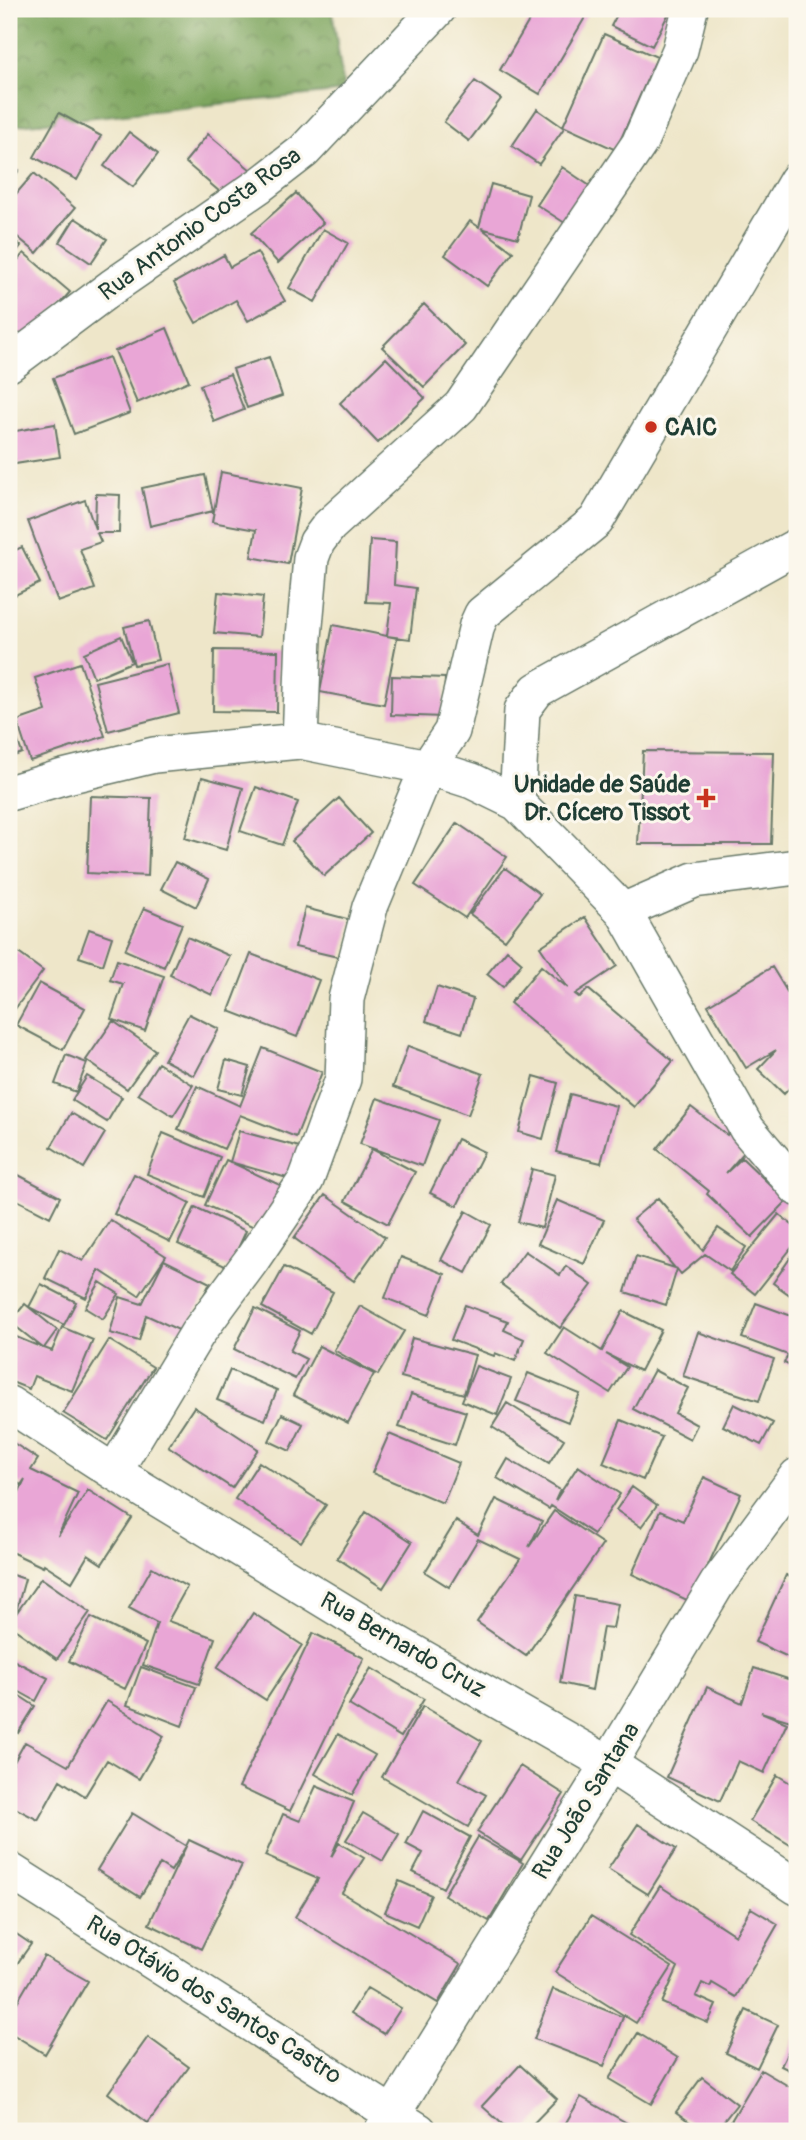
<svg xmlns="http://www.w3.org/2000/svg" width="806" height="2140" viewBox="0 0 806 2140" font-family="Pangolin,sans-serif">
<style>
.forest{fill:url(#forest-crowns);stroke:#4e7249;stroke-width:2}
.building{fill:#e9a6d6}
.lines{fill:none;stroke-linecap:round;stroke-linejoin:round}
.minor-casing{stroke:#677868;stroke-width:38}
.minor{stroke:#fff;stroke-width:35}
.poi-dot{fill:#c8321e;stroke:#fbf7ec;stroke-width:2.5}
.labels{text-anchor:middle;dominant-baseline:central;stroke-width:6;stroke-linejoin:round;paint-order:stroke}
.street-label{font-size:24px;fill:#1f3d34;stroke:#fbf7ec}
.poi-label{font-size:24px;font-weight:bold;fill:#1f3d34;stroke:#fbf7ec;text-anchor:start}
</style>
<defs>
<pattern id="forest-crowns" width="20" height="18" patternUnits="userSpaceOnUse" patternTransform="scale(1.75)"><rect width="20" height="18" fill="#7ea65e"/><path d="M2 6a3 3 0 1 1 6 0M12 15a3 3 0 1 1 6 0" fill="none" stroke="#67884e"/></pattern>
</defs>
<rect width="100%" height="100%" fill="#fbf7ec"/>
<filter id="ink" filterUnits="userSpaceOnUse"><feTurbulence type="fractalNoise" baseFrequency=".0143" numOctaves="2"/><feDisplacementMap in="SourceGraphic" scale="14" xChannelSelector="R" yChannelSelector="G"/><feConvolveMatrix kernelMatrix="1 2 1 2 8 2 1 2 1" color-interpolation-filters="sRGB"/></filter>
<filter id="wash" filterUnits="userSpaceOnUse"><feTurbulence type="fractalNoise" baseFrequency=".00686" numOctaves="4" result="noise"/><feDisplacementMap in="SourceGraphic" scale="28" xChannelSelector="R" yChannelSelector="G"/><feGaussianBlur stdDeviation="1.57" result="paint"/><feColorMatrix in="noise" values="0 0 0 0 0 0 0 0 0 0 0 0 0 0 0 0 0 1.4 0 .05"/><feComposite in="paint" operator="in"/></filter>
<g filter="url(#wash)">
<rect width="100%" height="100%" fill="#eee6c9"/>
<!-- forest -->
<path class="forest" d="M9,9H332L344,91L9,126Z"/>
<g id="blocks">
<!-- building -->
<path class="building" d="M536,9H590L540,94L500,70Z
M620,9H671L652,46L611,26Z
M604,34L657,57L616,150L563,126Z
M475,81L501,99L469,141L444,122Z
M537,109L564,128L539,164L512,146Z
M59,113L101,136L77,180L34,157Z
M129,132L158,154L133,187L104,166Z
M208,134L251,170L227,198L185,162Z
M9,164L19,170L9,185Z
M562,167L593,188L568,225L537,205Z
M34,173L75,208L37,253L9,230V202Z
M491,184L529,195L518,238L481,228L513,252L487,286L445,255L470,221L479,227Z
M296,193L323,223L278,263L251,233Z
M75,218L107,239L91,263L60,242Z
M323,229L348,243L315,302L289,288Z
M9,236L21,246L9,261Z
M257,252L285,301L248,321L236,300L196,323L174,283L224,255L230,267Z
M24,253L70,292L26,342L9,327V270Z
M424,304L465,345L424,387L382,347Z
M167,328L189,381L137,403L115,351Z
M109,357L130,413L74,434L53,378Z
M269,357L282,396L247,408L233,369Z
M386,358L425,398L378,443L340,403Z
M230,374L244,410L214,422L200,385Z
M55,424L60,457L15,464L10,432Z
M221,472L302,488L288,564L251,557L256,530L212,522Z
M205,475L213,511L150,526L142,488Z
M96,494L120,495L119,533H97L101,542L80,549L95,589L58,602L28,521L85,500L95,529Z
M370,540L396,542L394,585L416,588L410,639L387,636L391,603L366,602Z
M22,547L40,583L9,598V553Z
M218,592L263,597L259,637L214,633Z
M149,621L158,660L134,665L124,627Z
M333,625L397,638L384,704L320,692Z
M121,636L132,662L94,678L84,653Z
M214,650L278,651L277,712L213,711Z
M80,663L105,736L30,761L17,721L46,711L35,678Z
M167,664L179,713L108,731L95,682Z
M392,676L445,678L443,717L391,715Z
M9,717L22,753L9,758Z
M643,751L774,752L771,844H638Z
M202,777L243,788L226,850L185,838Z
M256,787L298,802L282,845L240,831Z
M90,796L151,798L148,876L87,873Z
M339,798L371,833L324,876L292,841Z
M457,823L507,857L465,918L415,885Z
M175,862L209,879L196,907L161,889Z
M505,868L540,894L505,940L470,914Z
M144,908L182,924L164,967L125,950Z
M305,908L351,920L342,958L295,947Z
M585,917L617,966L575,994L580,998L588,989L673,1061L634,1107L510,1003L541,966L568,988L540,947Z
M89,929L112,937L103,965L79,957Z
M187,937L230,956L212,995L170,975Z
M9,946L43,971L9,1017Z
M507,950L522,963L503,987L487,974Z
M251,954L319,980L297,1037L229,1011Z
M117,960L164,976L145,1031L111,1019L123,984L110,980Z
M772,967L797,1008V1038L790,1042L797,1048V1080L784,1094L758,1069L776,1050L746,1068L708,1005Z
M39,983L85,1008L63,1050L16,1025Z
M437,987L473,999L462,1033L426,1021Z
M189,1014L219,1029L194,1076L164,1060Z
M113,1021L155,1050L127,1089L86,1060Z
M408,1046L483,1074L468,1115L393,1087Z
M263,1048L322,1072L296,1137L240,1115L224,1149L178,1129L197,1086L240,1106Z
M66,1055L87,1063L76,1092L55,1084Z
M226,1060L250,1067L242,1095L218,1089Z
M158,1063L193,1085L173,1116L138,1094Z
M87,1076L122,1097L107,1122L72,1100Z
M534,1076L558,1083L543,1139L519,1132Z
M570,1094L616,1106L601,1163L556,1152Z
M377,1098L439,1120L422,1166L360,1144Z
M691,1107L727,1135L728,1133L747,1149L726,1173L742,1158L787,1201L752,1237L707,1194L709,1191L657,1149Z
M71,1113L105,1133L84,1168L51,1147Z
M239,1131L307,1149L298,1181L230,1162Z
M163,1133L220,1157L204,1197L147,1174Z
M457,1139L484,1152L457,1206L430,1193Z
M372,1149L415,1172L388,1224L345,1201Z
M226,1160L282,1186L261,1230L205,1205Z
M532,1169L555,1175L542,1228L518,1222Z
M11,1171L60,1197L50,1217L9,1196V1175Z
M134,1174L190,1203L170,1242L114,1214Z
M325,1195L385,1237L354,1281L294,1238Z
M658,1198L703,1250L718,1228L746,1247L730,1271L705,1254L681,1274L677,1269L666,1305L625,1292L636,1256L675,1268L633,1219Z
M557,1200L604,1220L584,1264L538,1244Z
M195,1207L246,1231L229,1268L178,1244Z
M466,1211L491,1225L466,1273L441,1260Z
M779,1214L797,1229V1241L755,1294L730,1274Z
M110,1220L166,1256L139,1296L99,1270L86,1298L45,1278L59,1249L83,1261Z
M797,1248V1300L773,1283Z
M525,1251L560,1275L566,1266L592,1285L560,1328L501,1284Z
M401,1257L445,1274L429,1315L385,1298Z
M164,1260L210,1283L185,1333L146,1315L139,1341L110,1333L120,1297L142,1304Z
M284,1267L333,1292L311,1334L262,1307Z
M100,1282L119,1294L103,1319L85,1308Z
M41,1284L76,1302L64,1325L29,1307Z
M756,1303L797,1318V1369L784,1363L788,1355L742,1338Z
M25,1304L57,1330L44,1348L52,1351L62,1327L93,1340L72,1391L34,1376L29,1389L9,1381V1334L43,1348L10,1322Z
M465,1305L508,1321L504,1330L524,1339L515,1361L495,1353L494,1356L451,1340Z
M360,1306L404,1331L378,1375L334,1350Z
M255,1308L300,1331L290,1351L306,1359L295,1379L234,1349Z
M623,1311L661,1330L640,1371L606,1354L627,1367L610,1393L547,1353L564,1327L602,1351Z
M698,1332L774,1359L759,1401L683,1376Z
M412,1338L475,1355L464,1394L401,1377Z
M109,1340L153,1367L107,1440L63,1413Z
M319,1346L374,1374L348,1423L293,1395Z
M476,1366L511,1379L497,1415L462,1401Z
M230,1370L277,1390L265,1420L217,1400Z
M654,1370L688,1388L675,1413L697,1425L690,1439L633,1409Z
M528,1373L580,1394L568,1422L516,1401Z
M411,1394L466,1412L455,1445L399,1427Z
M507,1403L564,1439L549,1463L492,1427Z
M734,1404L773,1423L761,1445L723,1426Z
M194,1407L258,1449L232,1488L168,1446Z
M282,1414L303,1424L290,1451L269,1441Z
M621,1420L662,1437L643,1480L603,1463Z
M389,1434L459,1463L443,1503L372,1473Z
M9,1440L38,1459L31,1470L78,1493L58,1536L88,1490L132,1518L102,1564L88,1555L72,1582L44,1564L43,1567L9,1551V1513L25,1479L21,1485L9,1477Z
M508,1459L560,1490L555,1501L578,1466L620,1494L594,1534L551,1506L549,1509L497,1478Z
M259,1462L326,1505L301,1542L235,1499Z
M704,1477L741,1494L691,1602L632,1574L660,1511L683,1521Z
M632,1487L657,1505L641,1527L616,1510Z
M496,1499L542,1521L529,1547L554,1511L603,1544L526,1656L477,1622L520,1559L478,1539L449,1587L425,1572L456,1521L478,1535Z
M366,1512L412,1542L383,1588L337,1558Z
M152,1567L187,1587L168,1621L215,1638L199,1684L143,1665L157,1623L129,1608Z
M9,1574L25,1579L15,1615L41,1578L90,1612L57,1659L9,1625Z
M786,1575L797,1580V1661L755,1642Z
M575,1596L618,1604L613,1628L603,1627L592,1690L560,1683Z
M253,1613L302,1645L266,1700L217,1668Z
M91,1617L146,1644L125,1689L69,1661Z
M313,1633L364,1658L290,1811L239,1787Z
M9,1658L48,1678L36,1701L9,1686Z
M141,1667L196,1687L182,1726L127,1705Z
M371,1668L424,1699L401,1737L349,1705Z
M754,1668L797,1682V1723L761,1712L787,1723L764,1773L738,1761L720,1801L667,1777L707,1687L742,1703Z
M9,1689L35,1706L18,1733L9,1727Z
M107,1701L164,1736L139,1779L107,1760L85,1796L60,1780L38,1820L9,1805V1771L25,1742L68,1766Z
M423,1706L482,1741L459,1780L486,1795L468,1827L382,1777Z
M338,1734L375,1755L352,1795L315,1774Z
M520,1766L564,1794L521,1860L477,1832Z
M777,1775L797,1787V1849L750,1821Z
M316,1786L354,1802L331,1857L339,1843L364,1858L342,1893L461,1964L438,2003L295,1917L318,1879L265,1856L283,1814L300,1821Z
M423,1811L470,1837L443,1888L413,1872L423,1853L406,1844Z
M132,1813L186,1846L171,1871L160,1864L140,1897L97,1870Z
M363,1813L399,1834L383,1861L346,1840Z
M638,1824L676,1849L648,1894L608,1869Z
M478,1837L523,1863L489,1921L444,1895Z
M189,1840L242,1865L201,1949L149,1924Z
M399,1881L431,1895L417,1926L385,1912Z
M660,1886L735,1935L751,1908L778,1924L736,1997L712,1983L710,1987L702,1983L696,1996L716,2005L708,2023L662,2003L678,1967L629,1935Z
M591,1916L672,1967L636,2023L555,1972Z
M9,1929L31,1944L9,1975Z
M44,1956L88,1981L45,2054L9,2032V2016Z
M367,1988L401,2008L384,2034L351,2013Z
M553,1989L623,2017L604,2066L534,2039Z
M746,2010L778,2025L757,2068L726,2053Z
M638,2033L678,2058L651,2104L609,2079Z
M797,2033V2074L781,2066Z
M148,2037L189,2067L148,2123L108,2093Z
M520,2065L557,2099L526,2131H510L482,2106Z
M761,2070L797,2091V2123L792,2131H725Z
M702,2077L737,2104L716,2131H702L676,2112Z
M581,2097L641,2131H561Z"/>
</g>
</g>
<g filter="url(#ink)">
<use href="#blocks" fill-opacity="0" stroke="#677868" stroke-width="2"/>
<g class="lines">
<defs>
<path id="minor" d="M9,364L112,287L260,185L304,151L438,9
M300,741L304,637L311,558L317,542L329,526L461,406L639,144L680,50L690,9
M9,793L63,777L154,755L300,741L428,767L472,781L517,803L623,911L747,1129L797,1188
M517,803L522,710L537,690L797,546
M623,911L694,880L797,867
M9,1404L114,1472L372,1629L609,1764L797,1887
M114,1472L197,1334L251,1261L306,1180L343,1079L346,999L370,907L428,767L452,731L477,625L482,614L596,521L797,180
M9,1870L419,2131
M382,2131L609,1764L717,1584L797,1476"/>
</defs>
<!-- minor casing -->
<use href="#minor" class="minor-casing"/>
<!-- minor -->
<use href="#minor" class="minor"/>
</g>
</g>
<!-- markers -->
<g class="poi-dot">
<circle cx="651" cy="427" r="7"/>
<path d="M702.5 787.5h7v7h7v7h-7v7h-7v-7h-7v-7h7z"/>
</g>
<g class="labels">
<!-- street labels -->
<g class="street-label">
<text transform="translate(200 224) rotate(-36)">Rua Antonio Costa Rosa</text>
<text transform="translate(403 1645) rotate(30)">Rua Bernardo Cruz</text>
<text transform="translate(586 1801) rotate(-58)">Rua João Santana</text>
<text transform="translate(214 2000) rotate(32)">Rua Otávio dos Santos Castro</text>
</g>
<!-- poi labels -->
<g class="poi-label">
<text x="665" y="427">CAIC</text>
<text x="690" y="784" text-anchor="end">Unidade de Saúde<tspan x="690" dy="28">Dr. Cícero Tissot</tspan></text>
</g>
</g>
<!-- margin -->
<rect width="806" height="2140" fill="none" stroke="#fbf7ec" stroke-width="35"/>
</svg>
